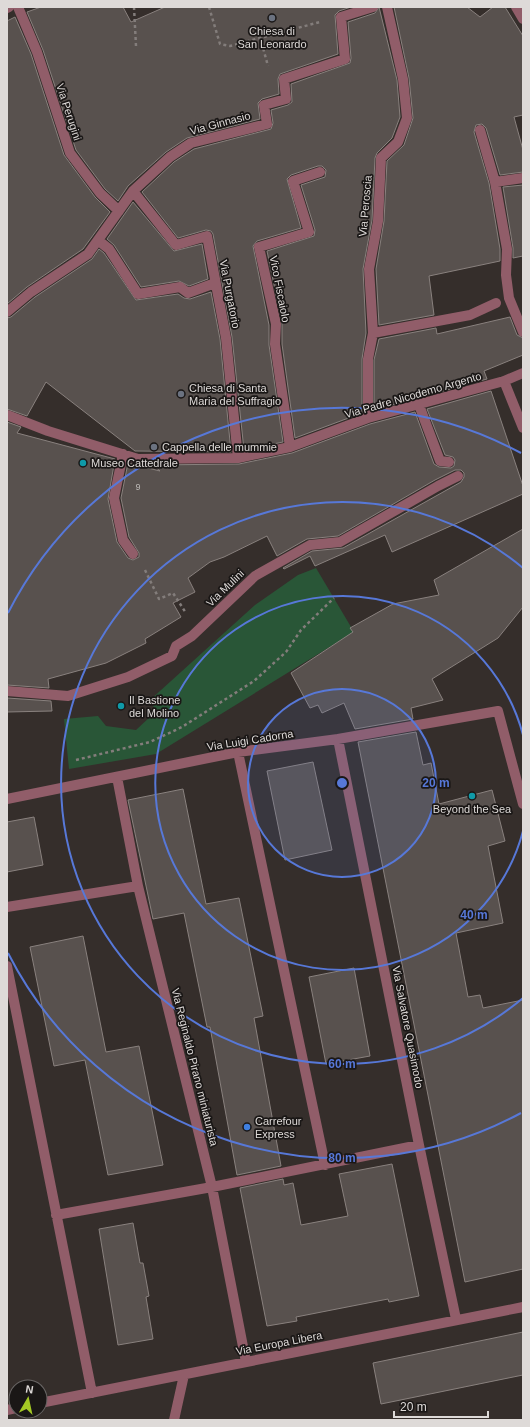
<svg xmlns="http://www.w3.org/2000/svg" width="530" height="1427" viewBox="0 0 530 1427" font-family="Arial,sans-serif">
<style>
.green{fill:#295637}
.building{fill:#58514e;stroke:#89817e}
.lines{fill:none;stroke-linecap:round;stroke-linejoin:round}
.path{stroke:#837d7b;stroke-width:2.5;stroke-dasharray:3 3;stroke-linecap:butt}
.minor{stroke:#915d69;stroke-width:10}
.ring{fill:none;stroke:#5778d8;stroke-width:2}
.worship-dot{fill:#6b7280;stroke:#1a1716;stroke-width:1.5}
.culture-dot{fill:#0f9aa8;stroke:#1a1716;stroke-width:1.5}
.shop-dot{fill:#3f7fe0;stroke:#1a1716;stroke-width:1.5}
.labels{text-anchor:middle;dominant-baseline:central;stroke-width:3.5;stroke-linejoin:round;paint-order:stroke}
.number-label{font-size:9px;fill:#bcb8b6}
.poi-label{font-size:11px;fill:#dedad8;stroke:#1a1716;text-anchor:start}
.street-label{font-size:11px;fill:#dedad8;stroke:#1a1716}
.centre{fill:#5778d8;stroke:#1a1716;stroke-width:2}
.ring-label{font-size:12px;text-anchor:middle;font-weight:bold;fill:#5778d8;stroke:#1a1716;stroke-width:3.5;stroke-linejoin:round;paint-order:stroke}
</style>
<rect width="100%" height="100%" fill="#352e2b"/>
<!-- green -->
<path class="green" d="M316,568L354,632L156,754L69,769L64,719L98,716L106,726L136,730L152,715L154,708L150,700L255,605L298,575Z"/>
<!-- building -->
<path class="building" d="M41,7H123L131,22L165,7H351L339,11L335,15L338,54L280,74L278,79L279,94L262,99L258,103L260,119L187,138L166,152L128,186L118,201L105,189L76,150L43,50L27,12Z
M379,7L397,80L400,117L392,138L377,153L375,158L372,220L363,269L366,333L362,359V413L295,438L282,344V323L267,251L314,236L315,230L301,185L325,177L326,170L322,166H318L291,175L287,179L301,228L257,241L253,246L269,325V345L283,442L244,450L232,337L213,234L211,231L206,230L178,238L142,192L174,162L194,149L271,129L273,123L271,110L288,105L292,102L291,84L350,63L351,58L348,22L375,13Z
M394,7H467L480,17L493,7H505L523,36V115L514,117L523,150V172L500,175L486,128L482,124L476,125L474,132L489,183L500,249V261L429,276L434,315L379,325L376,269L384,221L387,161L404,145L413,118L409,78Z
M15,17L31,54L64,155L95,197L110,212L83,249L27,287L7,304V21Z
M523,185V256L513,258V248L503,187Z
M133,202L174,251L202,244L208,279L189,286L179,281L141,287L114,245L107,239Z
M99,249L104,253L136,300L178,294L184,298L190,299L211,292L220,339L231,452L135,451L46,382L27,416L7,409V318L11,317L35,297L92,259Z
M510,317L517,335L523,338V355L484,371L487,379L374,410V360L379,339L436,328L437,334Z
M491,391L523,486V494L392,552L385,535L315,566L310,556L284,569L283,568L312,551L343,548L461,482L464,477V473L461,470H455L435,480L338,536L307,539L277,556L267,536L224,557L210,562L188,578L195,592L173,603L181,617L145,639L146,643L106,663L48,679L49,688L7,685V422L21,427L17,433L115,459L108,499L117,542L128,558L133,560L139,557V553L129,537L121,498L128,463L160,471L153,465L239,464L292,453L370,424L415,412L434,464L439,467L451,468L454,466L455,460L453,457L445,455L427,409Z
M523,529V607L498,638L432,679L443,700L411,708L413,719L355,729L344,703L322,713L318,705L310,708L291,673L353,632L350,628L393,604L439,595L434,580Z
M7,698L51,701L52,711L7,712Z
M416,732L423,765L431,763L439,804L492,790L505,841L488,846L503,923L456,933L468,997L480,995L483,1008L523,1000V1269L465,1282L358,742Z
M313,762L332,850L285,860L267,771Z
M183,789L206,904L239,898L263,1016L254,1018L281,1166L237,1175L210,1027H207L184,913L153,919L128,800Z
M34,817L43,865L7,872V822Z
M83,936L106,1052L139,1046L163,1165L108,1175L85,1060L54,1066L30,947Z
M354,968L370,1056L326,1064L309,977Z
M392,1164L419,1296L389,1302L388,1299L296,1317L297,1321L267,1326L240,1188L283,1179L284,1185L293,1183L301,1225L348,1216L339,1174Z
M133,1223L140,1263H143L149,1296L146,1297L153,1339L118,1345L99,1229Z
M523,1332V1375L381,1404L373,1363Z"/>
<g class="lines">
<!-- path -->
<path class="path" d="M134,7L136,46
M209,7L220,44L230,46L320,22
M260,37L268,66
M145,570L159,599L173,593L186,613
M76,760L150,742L182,727L254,681L286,652L301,630L334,598"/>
<!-- minor -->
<path class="minor" d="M18,7L37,52L70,153L100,193L119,211
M516,7L523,19
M7,8L9,7
M480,130L495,182L507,249L506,275L509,298L523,332
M495,182L523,178
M133,191L176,245L207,236L226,338L238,458
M99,241L109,249L138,294L180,287L188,293L215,283
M7,312L31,292L88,254L133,191L170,157L191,143L267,124L264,105L286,99L284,79L345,59L341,17L373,7
M373,333L470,315L496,303
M504,381L523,428
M419,405L440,461L449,462
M7,415L48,431L138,459L238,458L290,447L368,418L504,381L523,373
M368,418V359L373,333L369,269L378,221L381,158L398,142L407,118L403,79L387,7
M290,447L275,344L276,324L259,247L309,232L293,181L320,172
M123,454L114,498L123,540L133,554
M7,691L68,696L128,677L172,656L176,646L192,636L255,576L310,545L340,542L438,486L458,476
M338,739L419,1145L456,1319
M238,752L325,1165
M117,777L138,886L212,1187L246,1362
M7,799L238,752L338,739L498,711L523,804
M7,907L138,886
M7,966L92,1393
M56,1215L212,1187L419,1145
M40,1403L523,1307
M7,1410L16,1408
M174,1420L184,1375"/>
</g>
<!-- distance rings -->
<circle cx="342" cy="783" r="94" fill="#5778d8" fill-opacity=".12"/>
<g class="ring">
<circle cx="342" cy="783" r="94"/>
<path d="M523 831A187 187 0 1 1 523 735"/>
<path d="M523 998A281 281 0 1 1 523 568"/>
<path d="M521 1113A375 375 0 0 1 8 953M8 613A375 375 0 0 1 521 453"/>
</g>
<!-- markers -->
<g class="worship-dot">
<circle cx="272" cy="18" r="4"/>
<circle cx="181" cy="394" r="4"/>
<circle cx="154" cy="447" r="4"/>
</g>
<g class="culture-dot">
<circle cx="83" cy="463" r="4"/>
<circle cx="121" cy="706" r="4"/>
<circle cx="472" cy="796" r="4"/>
</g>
<circle class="shop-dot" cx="247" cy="1127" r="4"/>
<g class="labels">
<!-- number labels -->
<g class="number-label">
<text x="138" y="487">9</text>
</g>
<!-- poi labels -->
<g class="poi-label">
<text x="272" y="31" text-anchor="middle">Chiesa di<tspan x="272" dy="13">San Leonardo</tspan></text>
<text x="189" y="388">Chiesa di Santa<tspan x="189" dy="13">Maria del Suffragio</tspan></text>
<text x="162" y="447">Cappella delle mummie</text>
<text x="91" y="463">Museo Cattedrale</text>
<text x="129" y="700">Il Bastione<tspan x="129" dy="13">del Molino</tspan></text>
<text x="472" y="809" text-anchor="middle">Beyond the Sea</text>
<text x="255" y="1121">Carrefour<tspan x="255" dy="13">Express</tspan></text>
</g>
<!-- street labels -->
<g class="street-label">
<text transform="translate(69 112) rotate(72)">Via Perugini</text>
<text transform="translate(220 123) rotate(-15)">Via Ginnasio</text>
<text transform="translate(365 206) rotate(-85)">Via Peroscia</text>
<text transform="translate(280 289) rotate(79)">Vico Fiscaiolo</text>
<text transform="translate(230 294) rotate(79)">Via Purgatorio</text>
<text transform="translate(413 395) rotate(-16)">Via Padre Nicodemo Argento</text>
<text transform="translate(225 588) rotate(-44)">Via Mulini</text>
<text transform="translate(250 740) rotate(-9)">Via Luigi Cadorna</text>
<text transform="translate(408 1027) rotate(79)">Via Salvatore Quasimodo</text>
<text transform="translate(195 1067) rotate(76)">Via Reginaldo Pirano miniaturista</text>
<text transform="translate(279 1343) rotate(-11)">Via Europa Libera</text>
</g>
</g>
<circle cx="342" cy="783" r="6" class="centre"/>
<g class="ring-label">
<text x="436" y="787">20 m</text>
<text x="474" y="919">40 m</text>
<text x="342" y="1068">60 m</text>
<text x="342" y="1162">80 m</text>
</g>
<!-- border -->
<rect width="530" height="1427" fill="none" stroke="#dedad8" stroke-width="16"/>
<!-- north arrow -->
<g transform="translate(28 1399) rotate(9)"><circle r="19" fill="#1a1716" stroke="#686564"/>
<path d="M0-3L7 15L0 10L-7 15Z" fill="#a4c824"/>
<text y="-6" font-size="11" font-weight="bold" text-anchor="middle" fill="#dedad8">N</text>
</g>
<!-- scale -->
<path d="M394 1411v6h94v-6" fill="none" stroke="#dedad8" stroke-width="2"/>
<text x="400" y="1411" font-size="12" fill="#dedad8" stroke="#1a1716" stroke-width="3" paint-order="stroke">20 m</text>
</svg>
